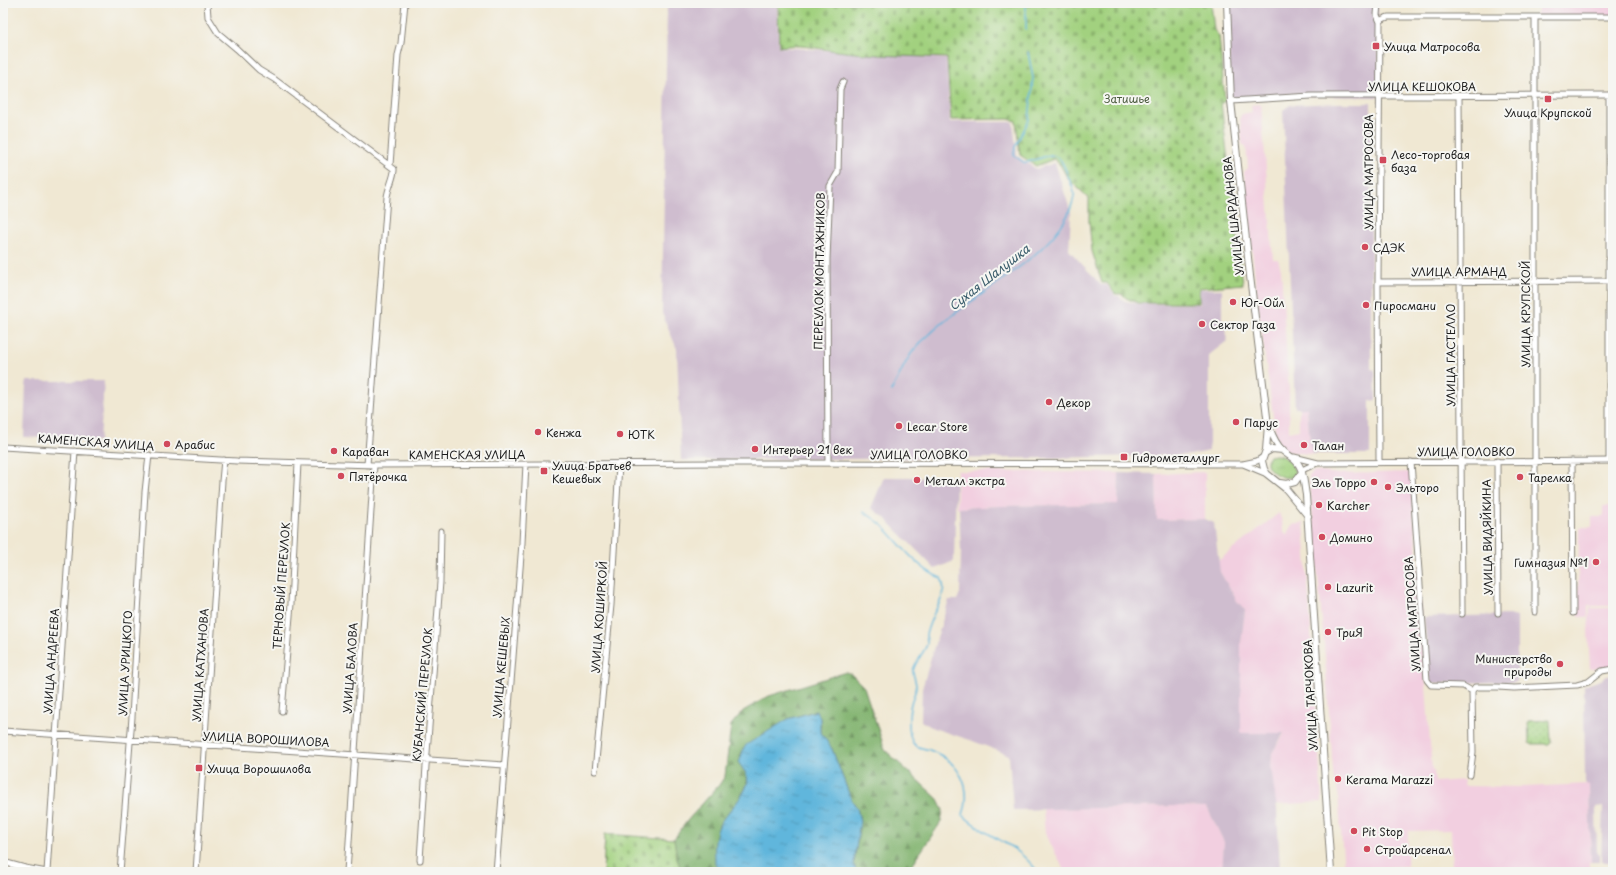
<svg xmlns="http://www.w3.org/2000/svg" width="1616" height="875" viewBox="0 0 1616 875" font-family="'Playpen Sans',sans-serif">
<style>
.built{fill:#f2cfe0}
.industrial{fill:#cfbdcf}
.grass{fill:url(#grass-tufts);stroke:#5f764e}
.forest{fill:url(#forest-firs);stroke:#4e6845}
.cemetery{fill:url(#cemetery-stones);stroke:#5f764e}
.park{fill:url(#park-dots);stroke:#5f764e}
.water{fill:url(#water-ripples);stroke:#3e697c}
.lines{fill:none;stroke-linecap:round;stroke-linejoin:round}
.stream{stroke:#60b6dc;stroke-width:1.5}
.minor-casing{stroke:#868278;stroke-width:7}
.major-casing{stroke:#868278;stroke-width:8}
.minor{stroke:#fff;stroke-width:5}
.major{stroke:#fff;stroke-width:6}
.poi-dot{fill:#d1495b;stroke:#f6f6f2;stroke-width:1.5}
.labels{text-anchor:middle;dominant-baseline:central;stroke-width:4;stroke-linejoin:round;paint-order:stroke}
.poi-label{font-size:11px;fill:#1c1c1c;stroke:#f6f6f2;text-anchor:start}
.street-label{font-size:11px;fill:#1c1c1c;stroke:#f6f6f2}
.park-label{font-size:11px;fill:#4b5b3f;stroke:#f6f6f2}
.water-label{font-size:12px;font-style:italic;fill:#375a69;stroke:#f6f6f2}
</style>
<defs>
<pattern id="grass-tufts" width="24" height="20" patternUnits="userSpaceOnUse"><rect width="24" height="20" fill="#a2d17f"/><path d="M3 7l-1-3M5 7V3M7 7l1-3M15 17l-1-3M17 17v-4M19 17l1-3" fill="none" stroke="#8bb36d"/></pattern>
<pattern id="forest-firs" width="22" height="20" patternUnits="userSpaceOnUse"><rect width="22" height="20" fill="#81b36e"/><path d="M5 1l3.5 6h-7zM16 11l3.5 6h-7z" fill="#69915a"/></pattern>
<pattern id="cemetery-stones" width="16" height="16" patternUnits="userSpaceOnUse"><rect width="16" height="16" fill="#a2d17f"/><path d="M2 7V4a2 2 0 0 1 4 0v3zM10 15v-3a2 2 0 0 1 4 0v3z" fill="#8bb36d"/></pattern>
<pattern id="park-dots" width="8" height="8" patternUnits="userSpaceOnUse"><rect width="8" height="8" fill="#a2d17f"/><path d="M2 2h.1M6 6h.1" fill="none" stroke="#8bb36d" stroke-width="1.8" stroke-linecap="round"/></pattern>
<pattern id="water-ripples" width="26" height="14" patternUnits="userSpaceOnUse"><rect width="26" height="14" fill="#60b6dc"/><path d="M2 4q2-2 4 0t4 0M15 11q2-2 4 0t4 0" fill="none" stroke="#4e93b2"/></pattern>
</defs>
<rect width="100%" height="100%" fill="#f6f6f2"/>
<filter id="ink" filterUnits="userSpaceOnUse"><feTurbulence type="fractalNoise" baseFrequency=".025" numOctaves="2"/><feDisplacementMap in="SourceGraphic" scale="8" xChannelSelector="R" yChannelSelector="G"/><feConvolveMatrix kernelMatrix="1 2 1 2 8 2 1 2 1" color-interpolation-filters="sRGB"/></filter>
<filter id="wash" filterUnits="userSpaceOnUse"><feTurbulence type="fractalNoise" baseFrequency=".012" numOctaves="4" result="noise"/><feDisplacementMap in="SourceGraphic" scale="16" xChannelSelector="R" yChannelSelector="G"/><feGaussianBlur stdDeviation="0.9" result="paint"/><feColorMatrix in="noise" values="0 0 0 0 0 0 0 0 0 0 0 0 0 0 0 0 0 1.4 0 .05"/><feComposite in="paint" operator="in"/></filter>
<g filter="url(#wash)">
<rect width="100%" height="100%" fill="#f0e8d3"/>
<!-- built -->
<path class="built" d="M1538,3H1613V17H1535L1538,12Z
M1261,104L1273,259H1278L1281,269L1289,393V432L1299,430V408H1307L1310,443L1312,454L1289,452L1281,447L1276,438L1257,296L1244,172L1248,168L1246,146L1242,144L1240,117L1242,114L1252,112L1251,105Z
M957,471L1119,473L1118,504L1001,506L959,508L957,507Z
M1314,471L1338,474L1411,472L1432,771H1434L1435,782L1464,780L1463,786L1524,787L1589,784L1591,862H1589V872L1523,870L1452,871L1451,830L1408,831L1407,866L1344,869L1337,783H1334L1324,644L1309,476Z
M1612,471L1613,606H1588V617H1578L1579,527H1592V517H1603V506H1612Z
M1205,472V519L1157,520L1156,474Z
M1279,513L1282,521L1283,530L1287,536L1292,525L1304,523L1322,802L1275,805L1271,766L1272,753L1284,734L1241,733V643L1245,610L1237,601L1220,572L1218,561Z
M1590,608H1613V667L1590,669L1588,631Z
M1177,806L1207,807L1224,842L1222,872H1065L1045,833L1043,809Z"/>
<!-- industrial -->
<path class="industrial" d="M667,3H777L778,47L946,59L950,122H1013L1017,156L1036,169L1055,163L1071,213L1069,250L1101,285H1107L1115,296H1118L1124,301L1139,304H1200L1199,289H1222V320L1226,322L1227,341L1209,355V451L1190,455L1041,458L681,460L677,349L662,313Z
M1227,3H1378L1379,97L1311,96L1231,101Z
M1338,103H1371V369L1375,370L1376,400L1370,401V454H1312L1310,443L1307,408H1295L1283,110L1290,105Z
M26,381H104L100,441L24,437Z
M1119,473L1156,474L1157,520L1205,519L1214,523L1220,572L1237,601L1245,610L1241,643V733H1284L1272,753L1271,766L1277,810L1280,872H1222L1224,842L1207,807L1177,806L1013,810L1009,755L970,740L933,728L921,721L922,689L934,647L949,600H957L960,593L961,550L959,508L1001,506L1118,504Z
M884,477H956L954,561L935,569L884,517L871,508Z
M1509,615L1517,617V682L1431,683L1429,677L1424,617Z
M1607,675H1613V862H1601L1603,806L1596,807L1597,854L1599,855V862H1591L1589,785L1586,784L1585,782L1584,686L1601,680Z"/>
<!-- grass -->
<path class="grass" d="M1276,455C1286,456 1292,462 1295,472L1294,477C1283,481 1260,469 1269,456Z"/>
<!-- forest -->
<path class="forest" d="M846,672L851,674L864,687L885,750L938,799L943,810L941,822L916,859L909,872H856L854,863L860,821L857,808L851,799L832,749L820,731V718L816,711L788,719L777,727L739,763C741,767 746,772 747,777C750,791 727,815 719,825L725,872H728H682L677,859L674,839L687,821L719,785L725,776L731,725L743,711L769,696Z"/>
<!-- cemetery -->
<path class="cemetery" d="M778,3H1211L1214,30L1219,36L1225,102L1221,103L1243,284L1199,288V303H1138L1126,298L1122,294H1115L1107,283H1102L1092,251L1089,222V198L1068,179L1061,166L1054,159L1036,166L1020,155L1016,121L1008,119L951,120L947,58C911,56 873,56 837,51C817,49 798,43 779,47Z
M605,834L674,839L677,859L682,872H603Z"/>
<!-- park -->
<path class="park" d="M1550,720L1551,742L1549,744H1531L1529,743L1528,721Z"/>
<!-- water -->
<path class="water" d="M816,711L820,718V731L832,749L851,799L857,808L860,821L854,863L856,872H725L715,865C715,852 713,839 719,826C724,813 752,792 747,776C746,772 741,767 739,763L743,750L746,745L788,719Z"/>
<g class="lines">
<!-- stream -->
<path class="stream" d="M1026,3V29
M891,391C899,378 904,363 913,351C918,345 924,339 930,334C969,295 1065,253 1074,196C1075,191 1071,184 1069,179C1065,169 1062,155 1050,155L1025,163L1019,159L1014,155L1015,147L1029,120L1033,78L1028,52
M864,512C870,516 876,520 882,525C900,543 917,569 941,578C949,594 936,606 931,620C929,625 927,630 926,635C926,638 928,642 927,644C925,652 915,661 913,671C913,676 916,681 916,686C916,693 912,698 911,704C909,710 909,716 909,722C909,728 910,738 913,743C918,749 926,748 932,751C959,762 973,787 963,815C978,830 996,837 1013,848C1023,855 1031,863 1038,872"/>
</g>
</g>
<g filter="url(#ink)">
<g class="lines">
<defs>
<path id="minor" d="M207,3L208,17L218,33L237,49L259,70L274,79L394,169C395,175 388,188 387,197L367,465
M1378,3L1377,15L1380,22L1378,282L1379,462
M1380,22L1383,19L1388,17H1613
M1609,95V461
M1459,96L1462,614
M1231,101L1311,96L1613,95
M390,165L398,55L401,43L405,3
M1378,282L1613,281
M3,447L237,461L374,465L720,463L1243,464L1257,461L1263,457
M1294,457L1318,463L1613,461
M1497,461L1498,613
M1572,461L1573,613
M1411,462L1427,680L1431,685L1463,686L1472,691L1473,752L1470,775
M828,463L827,259L830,186L838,172L840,89L843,82
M1243,464L1267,474
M1302,470L1317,463
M1535,612V17
M1472,691L1475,687H1498L1514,688L1577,685L1588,682L1602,671L1613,669
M282,711L291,604L298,463
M3,731L504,765
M595,771L611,605L619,464
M420,860L426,766L440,582L441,531
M3,862L25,868L47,872
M47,872L75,451
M120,872L132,717L145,492L149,455
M196,872L222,481L224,460
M347,872L374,465
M496,872L522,543L526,464"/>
<path id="major" d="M1227,3L1231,101L1250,276L1268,425L1266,450L1262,461L1264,469L1267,474L1286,489L1308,516
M1269,427C1272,435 1276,445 1283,451C1289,456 1295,458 1299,465C1304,473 1304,485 1306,495L1331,872
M1265,453L1272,449L1283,450
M1280,483L1287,484L1295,482L1302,472"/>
</defs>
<!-- minor casing -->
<use href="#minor" class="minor-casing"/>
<!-- major casing -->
<use href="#major" class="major-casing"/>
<!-- minor -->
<use href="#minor" class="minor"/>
<!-- major -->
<use href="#major" class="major"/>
</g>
</g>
<!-- markers -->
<g class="poi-dot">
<rect x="1372" y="42" width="8" height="8" rx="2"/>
<rect x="1544" y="95" width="8" height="8" rx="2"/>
<rect x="1379" y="156" width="8" height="8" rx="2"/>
<circle cx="1365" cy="247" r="4"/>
<circle cx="1233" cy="302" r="4"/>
<circle cx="1366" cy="305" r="4"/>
<circle cx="1202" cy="324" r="4"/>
<circle cx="1049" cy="402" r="4"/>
<circle cx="1236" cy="422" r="4"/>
<circle cx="899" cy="426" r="4"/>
<circle cx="538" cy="432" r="4"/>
<circle cx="620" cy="434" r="4"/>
<circle cx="167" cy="444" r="4"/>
<circle cx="1304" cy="445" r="4"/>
<circle cx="755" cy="449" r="4"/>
<circle cx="334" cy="451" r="4"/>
<rect x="1120" y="453" width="8" height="8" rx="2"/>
<rect x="540" y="467" width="8" height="8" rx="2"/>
<circle cx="341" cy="476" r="4"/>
<circle cx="1520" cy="477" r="4"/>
<circle cx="917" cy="480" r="4"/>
<circle cx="1374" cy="482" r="4"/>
<circle cx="1388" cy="487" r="4"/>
<circle cx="1319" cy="505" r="4"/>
<circle cx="1322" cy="537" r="4"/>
<circle cx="1596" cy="562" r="4"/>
<circle cx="1328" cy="587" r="4"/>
<circle cx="1328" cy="632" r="4"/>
<circle cx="1560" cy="664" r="4"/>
<rect x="195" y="764" width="8" height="8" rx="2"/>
<circle cx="1338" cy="779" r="4"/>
<circle cx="1354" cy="831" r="4"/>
<circle cx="1367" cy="849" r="4"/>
</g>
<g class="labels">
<!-- poi labels -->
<g class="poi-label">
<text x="1384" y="46">Улица Матросова</text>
<text x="1548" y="112" text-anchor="middle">Улица Крупской</text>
<text x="1391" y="154">Лесо-торговая<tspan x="1391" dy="13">база</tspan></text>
<text x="1373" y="247">СДЭК</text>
<text x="1241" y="302">Юг-Ойл</text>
<text x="1374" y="305">Пиросмани</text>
<text x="1210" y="324">Сектор Газа</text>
<text x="1057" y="402">Декор</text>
<text x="1244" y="422">Парус</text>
<text x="907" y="426">Lecar Store</text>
<text x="546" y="432">Кенжа</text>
<text x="628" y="434">ЮТК</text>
<text x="175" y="444">Арабис</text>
<text x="1312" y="445">Талан</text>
<text x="763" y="449">Интерьер 21 век</text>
<text x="342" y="451">Караван</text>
<text x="1132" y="457">Гидрометаллург</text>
<text x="552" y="465">Улица Братьев<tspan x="552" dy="13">Кешевых</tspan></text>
<text x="349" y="476">Пятёрочка</text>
<text x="1528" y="477">Тарелка</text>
<text x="925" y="480">Металл экстра</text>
<text x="1366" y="482" text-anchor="end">Эль Торро</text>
<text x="1396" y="487">Эльторо</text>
<text x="1327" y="505">Kаrcher</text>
<text x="1330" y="537">Домино</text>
<text x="1588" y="562" text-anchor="end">Гимназия №1</text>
<text x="1336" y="587">Lazurit</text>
<text x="1336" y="632">ТриЯ</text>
<text x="1552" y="658" text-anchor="end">Министерство<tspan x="1552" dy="13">природы</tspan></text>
<text x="207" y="768">Улица Ворошилова</text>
<text x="1346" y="779">Kerama Marazzi</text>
<text x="1362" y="831">Pit Stop</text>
<text x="1375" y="849">Стройарсенал</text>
</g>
<!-- street labels -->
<g class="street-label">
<text x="1422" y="86">УЛИЦА КЕШОКОВА</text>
<text transform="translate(1368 172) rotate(-90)">УЛИЦА МАТРОСОВА</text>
<text transform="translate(1233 216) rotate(-96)">УЛИЦА ШАРДАНОВА</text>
<text transform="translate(819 271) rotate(-89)">ПЕРЕУЛОК МОНТАЖНИКОВ</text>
<text x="1459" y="271">УЛИЦА АРМАНД</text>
<text transform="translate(1525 314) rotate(-90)">УЛИЦА КРУПСКОЙ</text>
<text transform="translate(1450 355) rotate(-90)">УЛИЦА ГАСТЕЛЛО</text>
<text transform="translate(96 442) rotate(4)">КАМЕНСКАЯ УЛИЦА</text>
<text x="1466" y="451">УЛИЦА ГОЛОВКО</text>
<text x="467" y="454">КАМЕНСКАЯ УЛИЦА</text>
<text x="919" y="454">УЛИЦА ГОЛОВКО</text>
<text transform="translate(1487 537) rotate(-91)">УЛИЦА ВИДЯЙКИНА</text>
<text transform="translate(281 586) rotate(-86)">ТЕРНОВЫЙ ПЕРЕУЛОК</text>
<text transform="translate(1412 614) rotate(-94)">УЛИЦА МАТРОСОВА</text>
<text transform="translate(599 617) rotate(-86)">УЛИЦА КОШИРКОЙ</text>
<text transform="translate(51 661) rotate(-86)">УЛИЦА АНДРЕЕВА</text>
<text transform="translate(125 663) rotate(-87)">УЛИЦА УРИЦКОГО</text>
<text transform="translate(200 665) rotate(-86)">УЛИЦА КАТХАНОВА</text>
<text transform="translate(501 667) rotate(-85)">УЛИЦА КЕШЕВЫХ</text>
<text transform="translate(350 668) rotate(-86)">УЛИЦА БАЛОВА</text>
<text transform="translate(422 695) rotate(-85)">КУБАНСКИЙ ПЕРЕУЛОК</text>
<text transform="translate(1310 695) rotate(-93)">УЛИЦА ТАРЧОКОВА</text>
<text transform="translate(266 739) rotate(3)">УЛИЦА ВОРОШИЛОВА</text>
</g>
<!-- park labels -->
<g class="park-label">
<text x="1127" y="98">Затишье</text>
</g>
<!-- water labels -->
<g class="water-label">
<text transform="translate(989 277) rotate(-38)">Сухая Шалушка</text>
</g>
</g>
<!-- margin -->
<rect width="1616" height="875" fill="none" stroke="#f6f6f2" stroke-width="16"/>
</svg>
